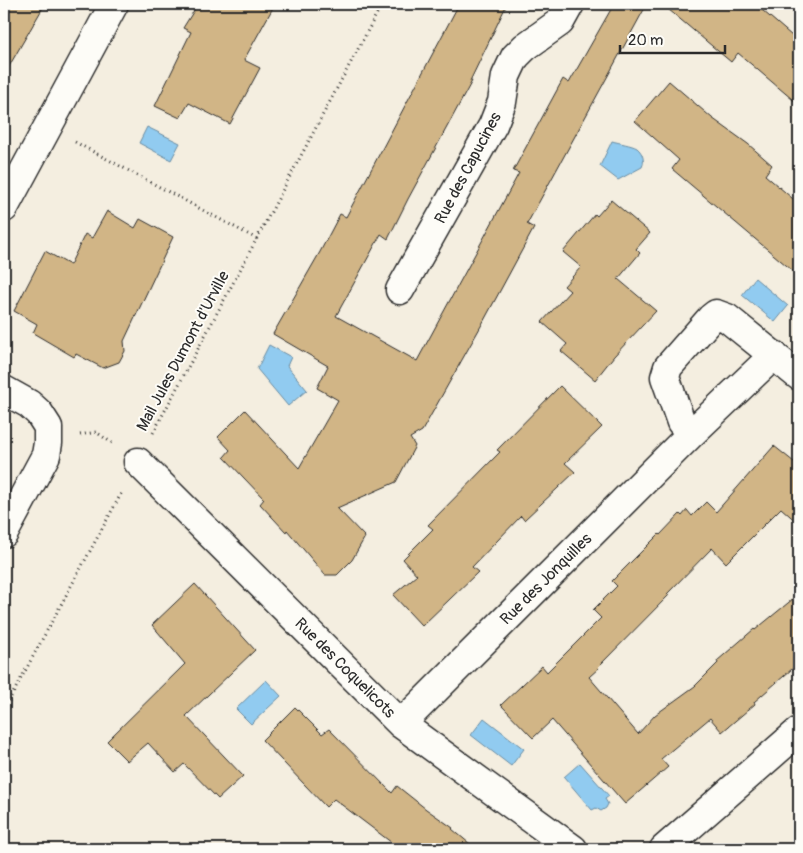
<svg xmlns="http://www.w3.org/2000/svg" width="803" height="853" viewBox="0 0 803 853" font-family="Pangolin,sans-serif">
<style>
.water{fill:#91cbf0;stroke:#688ba1}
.building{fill:#d1b586;stroke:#2b2b2b}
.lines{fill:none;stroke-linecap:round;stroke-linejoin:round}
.street-casing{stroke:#2b2b2b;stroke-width:31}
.path{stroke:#2b2b2b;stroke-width:3;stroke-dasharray:1 4;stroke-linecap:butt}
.street{stroke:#fdfcf7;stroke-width:28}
.labels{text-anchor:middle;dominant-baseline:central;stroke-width:4;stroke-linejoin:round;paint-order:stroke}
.street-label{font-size:16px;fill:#2b2b2b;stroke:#fdfcf7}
</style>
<rect width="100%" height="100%" fill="#f4eee0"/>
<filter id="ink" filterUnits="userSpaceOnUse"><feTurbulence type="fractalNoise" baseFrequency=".02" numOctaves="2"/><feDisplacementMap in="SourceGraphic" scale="10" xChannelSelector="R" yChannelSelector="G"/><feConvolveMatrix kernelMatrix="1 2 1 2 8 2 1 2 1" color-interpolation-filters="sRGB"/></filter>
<g filter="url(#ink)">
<!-- water -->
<path class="water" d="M147,127L180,143L171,160L139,143Z
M612,141C619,143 632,145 637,148C643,153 645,161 642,167L618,180L600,166Z
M755,278L788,306L775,322L742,295Z
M269,345L291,357L287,366L307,390L288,406L257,369Z
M266,680L281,696L251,724L236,709Z
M484,718L524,749L511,766L471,735Z
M580,763L609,796L605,799L608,804L606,808L601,811L596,808L592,810L564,777Z"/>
<!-- building -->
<path class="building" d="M4,4H45L4,75Z
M198,4H275L244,60L260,68L230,124L189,103L180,118L155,106L191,32L183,28Z
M459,4H507L470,81H472L408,199L388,239L381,234L336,316L417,361L519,173L513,171L563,79L569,83L614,4H647L527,224L534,228L481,326L422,431L410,438L415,446L396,482L337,508L365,537L352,560L337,575H325L287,530L286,532L260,504L264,499L224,457L230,450L218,437L245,410L299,468L338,400L317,388L328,366L273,334L320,252L340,214L346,217Z
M662,4H755L799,42V105L738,53L731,62Z
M669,81L712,118L748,144L772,165L765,175L799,204V276L672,169L679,160L635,121Z
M611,200L650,233L636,249L640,253L618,279L656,311L614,356L595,380L561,351L567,344L542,322L570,291L564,286L581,267L563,252L595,214L597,216Z
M107,211L135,228L140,219L173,237L124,341L125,351L119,362L103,368L76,354L74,357L33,333L37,324L14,311L45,251L70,265L85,234L92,238Z
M560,386L602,427L565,463L575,472L524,520L521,516L472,567L478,572L422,626L393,595L417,575L403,559L433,529L428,525L500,452L497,450Z
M774,446L799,466V524L781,508L726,563L712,548L667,594L669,595L598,667L599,668L589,677L638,734L655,715L695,686L718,663L717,661L754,629L755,630L799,594V663L754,702L755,704L722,732L710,718L661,759L668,767L625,804L552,720L533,738L501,705L542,666L547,672L601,618L593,610L617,586L612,581L659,534L660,535L680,514L682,516L687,510L692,516L706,502L716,512Z
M195,584L255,650L186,716L243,776L218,799L184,764L175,772L148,743L127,761L107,741L185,664L152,625Z
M295,707L322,734L329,729L392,793L397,786L426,809L453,828L452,829L476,849H400L334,799L326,807L262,740Z"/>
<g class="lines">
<defs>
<path id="street" d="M4,208L114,4
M400,290L493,125L502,102L506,76L515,57L525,47L560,22L570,4
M4,390L29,404L39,413L48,427V443L46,455L4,533
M691,434L681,422L665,377L668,367L711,318L716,314L727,318L799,376
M138,462L401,724L573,849
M401,724L691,434L774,355
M664,849L799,731"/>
</defs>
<!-- street casing -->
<use href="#street" class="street-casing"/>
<!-- path -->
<path class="path" d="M75,142L257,239
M153,433L382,4
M80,435L96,432L112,443
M4,710L122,492"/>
<!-- street -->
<use href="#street" class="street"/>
</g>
</g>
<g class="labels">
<!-- street labels -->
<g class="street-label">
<text transform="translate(468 168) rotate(-62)">Rue des Capucines</text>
<text transform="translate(183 351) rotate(-62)">Mail Jules Dumont d'Urville</text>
<text transform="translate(546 579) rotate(-45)">Rue des Jonquilles</text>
<text transform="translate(345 668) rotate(45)">Rue des Coquelicots</text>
</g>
</g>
<!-- margin -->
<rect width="803" height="853" fill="none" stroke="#fdfcf7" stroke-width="20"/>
<rect x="10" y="10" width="783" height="833" fill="none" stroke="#2b2b2b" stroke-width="2" filter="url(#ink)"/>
<!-- scale -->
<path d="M620 45v8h105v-8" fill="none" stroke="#2b2b2b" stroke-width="2.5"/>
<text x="628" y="45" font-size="15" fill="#2b2b2b" stroke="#fdfcf7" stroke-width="4" paint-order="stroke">20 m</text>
</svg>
